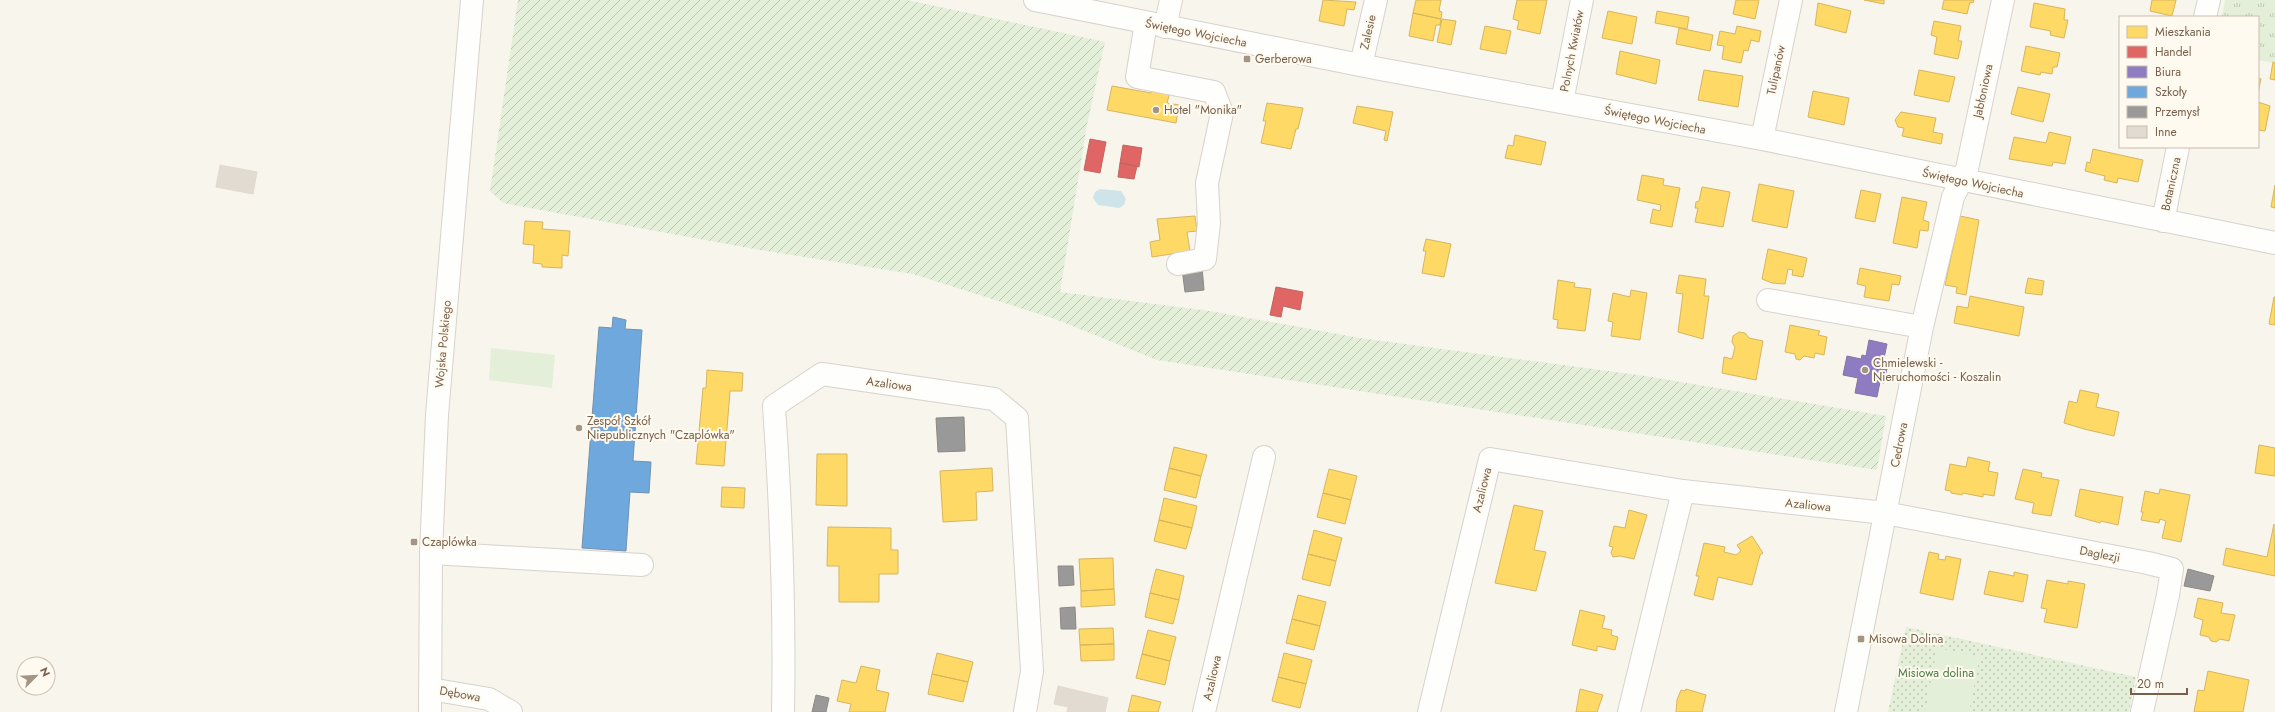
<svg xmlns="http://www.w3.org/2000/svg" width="2275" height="712" viewBox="0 0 2275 712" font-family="Jost,sans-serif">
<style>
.grass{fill:url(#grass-tufts)}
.park{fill:url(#park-dots)}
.garden{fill:url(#garden-furrows)}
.pitch{fill:#e3efd8}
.water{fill:#cfe4e8}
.homes{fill:#ffd966;stroke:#d6b55e}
.shops{fill:#e06666;stroke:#c0645e}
.offices{fill:#8e7cc3;stroke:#87749f}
.schools{fill:#6fa8dc;stroke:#7192b1}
.industry{fill:#999;stroke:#8f8882}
.building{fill:#e2dbd2;stroke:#e1d9cf}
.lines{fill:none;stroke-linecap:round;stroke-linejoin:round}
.minor-casing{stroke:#d7d2cb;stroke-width:24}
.minor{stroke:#fefefc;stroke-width:22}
.poi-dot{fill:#a49484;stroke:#fffaef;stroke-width:1.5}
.labels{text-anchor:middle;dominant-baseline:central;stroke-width:4;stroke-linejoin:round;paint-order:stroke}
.street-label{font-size:12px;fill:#77604c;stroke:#fffaef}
.poi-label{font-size:12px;fill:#77604c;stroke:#fffaef;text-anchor:start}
.park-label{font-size:12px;fill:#4e7c44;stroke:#fffaef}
</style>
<defs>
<pattern id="grass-tufts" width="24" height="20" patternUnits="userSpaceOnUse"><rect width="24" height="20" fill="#e3efd8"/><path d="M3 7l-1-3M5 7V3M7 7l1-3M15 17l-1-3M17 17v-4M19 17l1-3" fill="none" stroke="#bdc5b1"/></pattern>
<pattern id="park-dots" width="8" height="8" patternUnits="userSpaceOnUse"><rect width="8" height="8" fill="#e3efd8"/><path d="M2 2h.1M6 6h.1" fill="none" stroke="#bdc5b1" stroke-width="1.8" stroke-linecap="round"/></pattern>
<pattern id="garden-furrows" width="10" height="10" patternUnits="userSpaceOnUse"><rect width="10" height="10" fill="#e3efd8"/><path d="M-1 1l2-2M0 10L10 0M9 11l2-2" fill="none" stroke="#bdc5b1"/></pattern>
</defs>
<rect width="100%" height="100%" fill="#f8f5ed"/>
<!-- grass -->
<path class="grass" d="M2225,0H2275V63L2258,60V17H2222Z"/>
<!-- park -->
<path class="park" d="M1906,627L2136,677L2129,712H1888Z"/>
<!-- garden -->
<path class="garden" d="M518,0H907L1105,42L1087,125L1060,292L1210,311L1360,338L1645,376L1886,416L1877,470L1157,360L1055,319L913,274L760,250L503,203L490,191Z"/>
<!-- pitch -->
<path class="pitch" d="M491,348L555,355L552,388L489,380Z
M1937,648L1980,656L1969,712H1925Z"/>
<!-- water -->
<path class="water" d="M1100,189L1121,191L1126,199L1124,205L1119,208L1098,205L1093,198L1095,192Z"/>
<!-- homes -->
<path class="homes" d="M1323,0L1356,2L1354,10L1347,9L1344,26L1319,21Z
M1416,0H1441L1439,11L1442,12L1441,19L1413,13Z
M1517,0H1547L1540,34L1517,29L1519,21L1513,19Z
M1736,0H1759L1755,19L1733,14Z
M1864,0H1884V4Z
M1944,0H1974L1973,3L1970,2L1967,14L1942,9Z
M2152,0H2176L2172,16L2150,11Z
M1818,3L1851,11L1846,33L1815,25Z
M2034,3L2065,9L2064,20H2068L2064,38L2050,35L2051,31L2030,27Z
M1608,11L1637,17L1632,44L1602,38Z
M1657,11L1689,17L1687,29L1655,23Z
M1413,13L1441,19L1440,25H1436L1433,41L1409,36Z
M1442,19L1456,21L1451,45L1437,42Z
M1934,21L1961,26L1958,41H1962L1958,59L1934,54L1937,37L1931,35Z
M1485,26L1511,31L1506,54L1480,49Z
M1737,26L1761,31L1759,42L1751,40L1748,51L1744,50L1741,63L1722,59L1724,46L1717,45L1720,31L1735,34Z
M1679,28L1713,35L1710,51L1676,44Z
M2026,46L2060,53L2057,67H2053L2052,74L2041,72L2040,75L2021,71Z
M1620,51L1660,60L1656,84L1616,74Z
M2273,62L2275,63V80L2270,79Z
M1704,70L1743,76L1738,107L1698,100Z
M1919,70L1955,77L1949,102L1914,95Z
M2258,78L2261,79L2258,93Z
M1112,86L1151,93L1152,88L1170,92L1167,103L1179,105L1176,123L1107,110Z
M2018,87L2050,94L2043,122L2011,114Z
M1813,91L1849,98L1844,125L1808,117Z
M2258,102L2270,106L2265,131L2258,130Z
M1267,103L1303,108L1298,129H1296L1291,149L1261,143L1266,121H1263Z
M1357,106L1393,112L1387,141L1384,140L1386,131L1353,123Z
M1901,112L1936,118L1933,132L1943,134L1941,144L1902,136L1904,128L1898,127L1895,120Z
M2049,132L2071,137L2065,164L2053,162L2052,166L2009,159L2014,137L2046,143Z
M1515,135L1546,142L1541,165L1505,158L1508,145L1513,146Z
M2093,149L2143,160L2138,182L2118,178L2117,183L2104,180L2105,176L2085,171L2087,162L2090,163Z
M1642,175L1664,179L1663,185L1680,188L1672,227L1650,223L1653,209L1660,211L1661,205L1637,200Z
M1759,184L1794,191L1787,228L1752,221Z
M2275,185V208L2271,207Z
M1702,187L1730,192L1723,227L1695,222L1698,208H1695L1696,202L1699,201Z
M1861,190L1881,194L1875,222L1855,218Z
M1902,197L1927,202L1923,220L1929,222L1928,231L1920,230L1917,248L1893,243Z
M1195,216L1197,231L1187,232L1190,251L1152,257L1150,242L1160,240L1157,219Z
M1960,216L1979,220L1966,295L1956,293L1957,287L1945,285Z
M525,221L543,222L542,229L570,231L568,256L562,255V268L542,267V264L533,263L534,245L523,244Z
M1426,239L1451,244L1444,277L1422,273L1426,251H1423Z
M1768,249L1807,258L1803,277L1792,275L1793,270L1788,269L1785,284L1772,283L1762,279Z
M1860,268L1901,276L1899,285L1892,284L1889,301L1864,297L1866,286L1857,284Z
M1679,275L1706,279L1704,296H1709L1703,339L1678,332L1683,294L1676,293Z
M2028,278L2044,281L2042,295L2025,293Z
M1558,280L1575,283L1574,287L1591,289L1585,331L1557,328L1558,320L1553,319Z
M1631,290L1647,293L1640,340L1611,336L1613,322L1608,321L1613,293L1630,297Z
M1970,296L2024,307L2019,336L1954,323L1957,306L1968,308Z
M2274,297H2275V325L2269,324Z
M1790,325L1820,331L1818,335L1827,337L1824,355L1815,353L1814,358L1804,356L1800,360L1796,359L1795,354L1785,352Z
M1739,332L1745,333L1749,338L1763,341L1756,380L1722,373L1724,357L1732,359L1735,347L1732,342L1733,336Z
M707,370L743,373L742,391H730L724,466L696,464L703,388H706Z
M2080,390L2099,394L2096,407L2119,412L2114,436L2084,429L2064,423L2069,401L2077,403Z
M2259,445L2275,448V476L2255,473Z
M1174,447L1207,455L1201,476L1169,468Z
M817,454H847V506L816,505Z
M1968,457L1990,462L1988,471L1998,473L1994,496L1983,494V497L1963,493L1962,495L1951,493V491L1945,490L1950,464L1966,467Z
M992,468L993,491L976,492L977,520L943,522L940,471Z
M1169,468L1201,476L1196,498L1164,490Z
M1329,469L1357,476L1351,500L1323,493Z
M2023,469L2042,473L2041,477L2059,480L2051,516L2032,513L2034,503L2015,499Z
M722,487L745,488L744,508L721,507Z
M2080,489L2123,497L2118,525L2101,521L2100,523L2075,516Z
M2160,489L2190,495L2181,542L2162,538L2166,521L2160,519L2159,523L2141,520L2143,512H2141L2145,491L2159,494Z
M1323,493L1351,500L1345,524L1317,517Z
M1164,498L1197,506L1192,528L1159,520Z
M1514,505L1543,511L1534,550L1546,552L1536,591L1495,583Z
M1629,510L1647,515L1634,559L1620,556L1613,557L1611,553L1613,547L1609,546L1614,526L1625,528Z
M1159,520L1192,528L1186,549L1154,541Z
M2274,524L2275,576L2223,565L2226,548L2267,557Z
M828,527L891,528V550H898V574H879V602H839V566H827Z
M1314,530L1342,538L1336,561L1308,554Z
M1752,536L1763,553L1760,555L1752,585L1718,577L1713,600L1694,595L1699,576H1696L1704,543L1725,547L1724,552L1736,555L1741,551L1737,545Z
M1929,552L1939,554L1938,559L1945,560L1946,556L1961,559L1953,600L1920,593Z
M1308,554L1336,561L1330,586L1302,579Z
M1113,558L1114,589L1081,591L1079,559Z
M1156,569L1184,576L1179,600L1150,593Z
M1989,571L2014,576V572L2028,575L2023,602L1984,594Z
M2047,580L2068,584V581L2085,584L2077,628L2044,622L2047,609L2041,608Z
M1114,589L1115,605L1081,607V591Z
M1150,593L1179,600L1173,624L1145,617Z
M1298,595L1326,602L1320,626L1292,619Z
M2198,598L2223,603L2221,613L2235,615L2229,641L2220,639L2216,642L2211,641L2209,637L2200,635L2203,620L2194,617Z
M1580,610L1605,616L1602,628L1612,630L1611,635L1618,637L1615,650L1597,646V651L1572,645Z
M1292,619L1320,626L1314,650L1286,643Z
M1113,628L1114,644L1080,645L1079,629Z
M1148,630L1176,637L1170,661L1142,654Z
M1114,644V660L1081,661L1080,645Z
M937,653L973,662L968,682L932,674Z
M1284,653L1312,660L1306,684L1278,677Z
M1142,654L1170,661L1165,685L1136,678Z
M861,666L880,670L876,690L889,693L885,712H849L851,704L837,701L842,680L856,683Z
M2208,671L2249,680L2243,712H2194L2198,690L2204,691Z
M932,674L968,682L963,702L928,694Z
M1278,677L1306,684L1300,708L1272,701Z
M1580,689L1603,695L1597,712H1576Z
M1686,689L1706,695L1702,712H1676L1677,700L1681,690L1685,691Z
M1132,695L1161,702L1158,712H1128Z"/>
<!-- shops -->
<path class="shops" d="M1090,139L1106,142L1100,173L1084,170Z
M1123,145L1142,148L1139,167L1120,163Z
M1120,163L1137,166L1134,179L1118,177Z
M1276,287L1303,292L1300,310L1283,306L1281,317L1270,315Z"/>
<!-- offices -->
<path class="offices" d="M1869,340L1887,344L1883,363L1888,364L1884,383L1880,382L1877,397L1855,393L1858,378L1843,375L1847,356L1861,359L1862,355L1866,356Z"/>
<!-- schools -->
<path class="schools" d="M613,317L626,320L625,329L642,330L633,461L651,462L649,493L630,492L626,551L582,548L599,327L612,328Z"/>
<!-- industry -->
<path class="industry" d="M1202,267L1204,290L1185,292L1182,269Z
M964,417L965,451L938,452L936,418Z
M1058,566H1073L1074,585L1059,586Z
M2188,569L2214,576L2210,591L2184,586Z
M1075,607L1076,629H1061L1060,608Z
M816,695L829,698L826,712H812Z"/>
<!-- building -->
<path class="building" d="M220,165L257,172L253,194L216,187Z
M1058,686L1108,698L1105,712H1067L1068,707L1054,704Z"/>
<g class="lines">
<defs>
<path id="minor" d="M1035,0L1380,69L1762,139L2275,243
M2205,17L2209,0
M1146,23L1137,77L1214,92L1222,113L1207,183L1209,223L1205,259L1178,264
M1165,27L1171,0
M1361,65L1376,0
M1562,102L1582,0
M1762,139L1791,0
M2163,221L2178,147
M1768,300L1922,327
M431,553L642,565
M430,689L489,699L511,712
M430,712L431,553L437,415L472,0
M783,712C785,610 781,508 774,406L822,374L994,399L1017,418L1032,671L1025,712
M1204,712L1264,457
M1429,712L1490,459L1683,491
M1629,712L1683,491L1885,513L2148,563L2172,569L2168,595L2142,712
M1846,712L1922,327L1953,197L1967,169L2003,0"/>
</defs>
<!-- minor casing -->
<use href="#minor" class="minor-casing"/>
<!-- minor -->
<use href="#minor" class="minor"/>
</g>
<!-- markers -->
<g class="poi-dot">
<rect x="1243" y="55" width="8" height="8" rx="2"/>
<circle cx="1156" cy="110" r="4"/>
<circle cx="1865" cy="370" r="4"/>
<circle cx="579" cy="428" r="4"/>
<rect x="410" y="538" width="8" height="8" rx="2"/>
<rect x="1857" y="635" width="8" height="8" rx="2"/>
</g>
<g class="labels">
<!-- street labels -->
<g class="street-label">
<text transform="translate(1368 32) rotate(-77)">Zalesie</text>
<text transform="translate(1196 33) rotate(11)">Świętego Wojciecha</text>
<text transform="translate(1572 51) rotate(-79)">Polnych Kwiatów</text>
<text transform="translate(1776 70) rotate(-78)">Tulipanów</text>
<text transform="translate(1983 91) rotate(-78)">Jabłoniowa</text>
<text transform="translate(1655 120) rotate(11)">Świętego Wojciecha</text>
<text transform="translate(1973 183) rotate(12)">Świętego Wojciecha</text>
<text transform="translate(2171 184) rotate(-78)">Botaniczna</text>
<text transform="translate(443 344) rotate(-85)">Wojska Polskiego</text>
<text transform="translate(889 384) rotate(8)">Azaliowa</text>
<text transform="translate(1899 445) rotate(-79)">Cedrowa</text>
<text transform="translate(1482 490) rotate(-76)">Azaliowa</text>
<text transform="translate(1808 505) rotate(6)">Azaliowa</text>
<text transform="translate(2100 554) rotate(11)">Daglezji</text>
<text transform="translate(1212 678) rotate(-77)">Azaliowa</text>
<text transform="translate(460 694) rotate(10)">Dębowa</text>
</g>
<!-- poi labels -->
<g class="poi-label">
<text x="1255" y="59">Gerberowa</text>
<text x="1164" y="110">Hotel "Monika"</text>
<text x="1873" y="363">Chmielewski -<tspan x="1873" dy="14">Nieruchomości - Koszalin</tspan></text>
<text x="587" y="421">Zespół Szkół<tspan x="587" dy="14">Niepublicznych "Czaplówka"</tspan></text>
<text x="422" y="542">Czaplówka</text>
<text x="1869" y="639">Misowa Dolina</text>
</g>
<!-- park labels -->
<g class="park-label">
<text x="1936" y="673">Misiowa dolina</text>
</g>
</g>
<!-- legend -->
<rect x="2119" y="16" width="140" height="132" fill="#fffaef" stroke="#c9bcae"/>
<rect x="2127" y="26" width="20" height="12" fill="#ffd966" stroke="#c9bcae"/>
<text x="2155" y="36" font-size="12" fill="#77604c">Mieszkania</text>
<rect x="2127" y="46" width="20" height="12" fill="#e06666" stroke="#c9bcae"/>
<text x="2155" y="56" font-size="12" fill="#77604c">Handel</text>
<rect x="2127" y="66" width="20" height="12" fill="#8e7cc3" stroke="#c9bcae"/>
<text x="2155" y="76" font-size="12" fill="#77604c">Biura</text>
<rect x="2127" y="86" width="20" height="12" fill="#6fa8dc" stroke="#c9bcae"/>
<text x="2155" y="96" font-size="12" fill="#77604c">Szkoły</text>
<rect x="2127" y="106" width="20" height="12" fill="#999999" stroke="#c9bcae"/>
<text x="2155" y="116" font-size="12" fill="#77604c">Przemysł</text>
<rect x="2127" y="126" width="20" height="12" fill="#e2dbd2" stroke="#c9bcae"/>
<text x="2155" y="136" font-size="12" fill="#77604c">Inne</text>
<!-- north arrow -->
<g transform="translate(36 676) rotate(66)"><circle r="19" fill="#fffaef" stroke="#c9bcae"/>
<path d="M0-3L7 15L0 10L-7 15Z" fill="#a49484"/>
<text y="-6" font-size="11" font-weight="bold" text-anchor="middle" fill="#77604c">N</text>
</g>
<!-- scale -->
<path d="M2131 688v6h56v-6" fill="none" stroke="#77604c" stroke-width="2"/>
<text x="2137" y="688" font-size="12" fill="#77604c" stroke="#fffaef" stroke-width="3" paint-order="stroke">20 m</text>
</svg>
